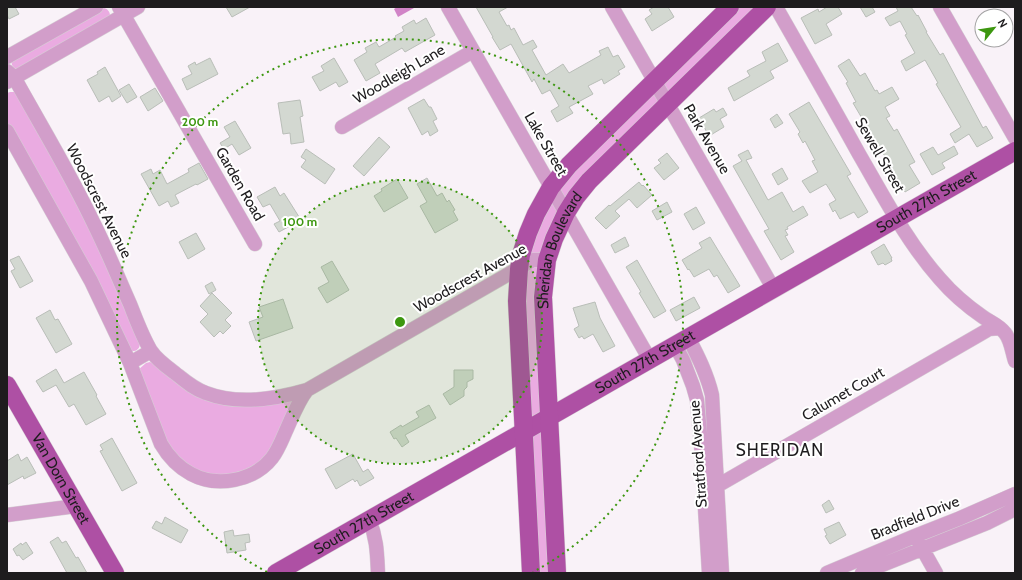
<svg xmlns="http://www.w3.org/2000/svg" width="1022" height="580" viewBox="0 0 1022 580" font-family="Cabin,sans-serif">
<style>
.green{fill:#eaabe1}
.water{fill:#d184c7}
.building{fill:#d3d8d1;stroke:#b9beb8}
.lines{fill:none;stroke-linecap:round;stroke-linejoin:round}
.minor-casing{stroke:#d6d0d5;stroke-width:15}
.major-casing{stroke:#d6d0d5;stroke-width:19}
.minor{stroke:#d29eca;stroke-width:14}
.major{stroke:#ae50a4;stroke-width:18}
.ring{fill:none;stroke:#3d9710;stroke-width:2;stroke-dasharray:2 4}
.labels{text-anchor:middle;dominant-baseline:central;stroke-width:4;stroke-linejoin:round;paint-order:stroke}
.street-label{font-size:15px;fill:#1e1c1e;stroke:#fff}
.quarter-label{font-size:17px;letter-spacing:1px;fill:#1e1c1e;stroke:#fff}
.centre{fill:#3d9710;stroke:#fff;stroke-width:2}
.ring-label{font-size:12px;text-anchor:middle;font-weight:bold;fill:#3d9710;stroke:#fff;stroke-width:4;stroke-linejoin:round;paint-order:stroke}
</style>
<rect width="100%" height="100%" fill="#f9f2f8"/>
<!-- green -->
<path class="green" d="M730,7H767L589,181L547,260L557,573H531L517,284L551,187Z
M104,8C108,9 110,12 110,16L16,69C12,67 11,64 12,60L100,9Z
M10,92H14L18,93L75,189L140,343C140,349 136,352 130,351L68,231L7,123V93Z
M150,362L156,365L189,389L288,397L294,401L266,459L230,478L194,473L170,452L138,370L146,363Z"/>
<!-- water -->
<path class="water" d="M397,7H413L414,8L398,17L394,9Z"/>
<!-- building -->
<path class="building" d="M7,7H15L19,14L9,19L7,15Z
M226,7H250L232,17Z
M476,7H508L499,12L507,26L509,25L511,30L514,28L523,45L533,40L537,47L532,50L546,75L563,64L569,73L601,55L599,51L608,47L613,57L618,55L625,67L618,71L620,74L604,84L602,79L588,86L593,94L569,107L573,113L557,122L551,111L559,106L550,90L542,94L534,79L532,82L511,44L500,50L492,37H493Z
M654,7H668L674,17L652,31L645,19L652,14L649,10Z
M827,7H838L842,14L826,24L832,35L815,44L801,18L818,9L819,12Z
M860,7H872L875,12L866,17Z
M896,7H911L917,16L918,15L927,32H926L940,55L943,53L983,128L986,126L993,138L977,147L969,134L955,143L950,134L961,127L936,84L938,83L925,60L906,71L901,61L915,53L905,35L907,34L900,21L890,26L885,18L898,11Z
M426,18L435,35L405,52L402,48L375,64L380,73L366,81L354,60L367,52L365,48L376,42L379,47L396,37L395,36L404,31L402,27L414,20L416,24Z
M778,43L788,61L770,71L774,78L734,101L728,88L750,76L747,71L766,61L762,52Z
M210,58L218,74L187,90L182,79L192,74L188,66L195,62L196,65Z
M334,58L348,82L339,87L336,82L320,91L312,77L324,71L321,66Z
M849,59L860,76L865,73L875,91L877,90L879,94L892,87L899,99L885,107L890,116L886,118L894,131L897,129L915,162L909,165L920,183L905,192L883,153V154L853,103L856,102L846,83L848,82L838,66Z
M105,67L121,96L112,102L109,96L99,102L87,80L98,74L97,72Z
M129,84L137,97L127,103L119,90Z
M155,88L163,101L148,111L140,97Z
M424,99L429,107H431L437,119L433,121L438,131L430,136L428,131L422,135L408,108Z
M300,100L303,116L300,117L304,142L291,144L290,133L283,134L278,103Z
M809,102L851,174L847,176L868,212L858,218L854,212L840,219L835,210L833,212L829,204L836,200L826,184L810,193L802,181L818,172L812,161L815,160L805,141L803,143L798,134L800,132L789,114Z
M723,108L727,115L720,119L724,127L709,136L699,118L714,109L716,112Z
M777,114L783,123L775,128L770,119Z
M235,121L251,148L239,155L232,144L224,149L220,143L230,137L224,127Z
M379,137L390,147L364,176L353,166Z
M954,146L958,154L942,163L945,168L932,175L920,154L933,147L938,155Z
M306,149L335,169L325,184L301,167L306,160L301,157Z
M748,150L752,158L746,160L768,200L782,192L793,212L803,206L808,215L787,227L788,229L785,230L788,235L785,236L794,252L781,260L764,231L769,229L733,166L742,161L738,155Z
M667,153L679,168L664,180L654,168L661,163L658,160Z
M199,163L208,179L197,185L196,184L175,195L179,203L171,207L168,201L159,206L141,174L151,169L153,174L160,170L167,184L189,172L188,169Z
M782,168L788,179L778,185L772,174Z
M427,178L437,196L442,193L447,202L449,200L455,210L453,211L458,220L435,233L420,206L427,202L417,184Z
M397,179L408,198L384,212L374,196L382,191L381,189Z
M639,182L642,186L643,185L652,195L637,208L629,199L615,211L620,216L606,229L595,218L609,205L610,206Z
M275,187L280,196L284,193L301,220L279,232L274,224L280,221L270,204L263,207L257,197Z
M667,202L672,212L657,220L652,211Z
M696,207L705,223L693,230L684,214Z
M196,233L205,249L188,259L179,242Z
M625,237L629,246L615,253L611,245Z
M710,237L740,286L728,293L717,275L714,277L709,269L694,277L689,269L688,270L682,260L702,248L699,243Z
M884,244L892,258H891L892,261L885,265L883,263L878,265L871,252Z
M19,256L33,281L20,288L11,271L15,269L10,260Z
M637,260L666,311L654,318L639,293L641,292L626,267Z
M332,261L349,290L327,303L318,288L329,282L321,267Z
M212,282L216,290L209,294L205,286Z
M212,293L232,313L225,320L231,326L223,334L220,331L214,337L200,322L208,314L200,306Z
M694,297L700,308L676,321L670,310Z
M283,299L293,328L256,341L249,322L263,317L259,307Z
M595,302L600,318L615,346L603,352L593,334L584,339L582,336L579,338L574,329L579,326L573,308Z
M50,310L55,320L58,319L72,344L56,353L36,318Z
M56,369L64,383L84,372L97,395L96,396L106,414L86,425L74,404L69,407L56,385L43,392L36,381Z
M454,370H473V379L467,382V387L464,390V396L450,405L443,394L454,387Z
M429,405L436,418L405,435L409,442L402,447L396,438L394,439L390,432L401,425L402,427L419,417L416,412Z
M112,438L137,483L122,491L100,451L103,450L100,445Z
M18,454L21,461L27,457L36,473L24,479L23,476L7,485V461Z
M353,454L363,472L368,469L374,478L360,486L357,480L355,482L353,479L336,489L325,469Z
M829,500L834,509L826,513L822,505Z
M165,517L188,530L181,543L152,528L156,521L162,524Z
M839,522L846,535L830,544L825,536L827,535L824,529Z
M233,530L234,536L249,534L250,542L245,543L246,550L227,553L224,532Z
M58,537L62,543L66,541L76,558L78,557L87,573H67L50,542Z
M26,542L33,553L23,560L19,555L17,556L13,549L21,543L22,545Z"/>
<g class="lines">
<defs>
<path id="minor" d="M119,7L255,244
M448,7L650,360
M612,7L773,288
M776,7C804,56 832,105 859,154C884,197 907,242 940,279C952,293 967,306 983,317C990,322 999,325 1005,333C1011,340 1012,352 1015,361
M940,7L1015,138
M7,57L96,7
M7,71L14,77C41,126 70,173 94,224C107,250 118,277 130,304C136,319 142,336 151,351C157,360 167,367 175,373C185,381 194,389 206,393C237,405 276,399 307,390L533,260H547
M7,82L138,7
M342,127L473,51
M7,131L91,281L130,363L161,444C168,456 178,467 191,474C217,488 254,481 272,458C278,450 281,442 285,433C292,418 297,403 307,390
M688,337C698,356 707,374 712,395L722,573
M675,345L683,360L693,386L697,400L701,444L709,573
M130,363L151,351
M704,493L717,486L984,332L989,329L1000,328
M7,515L76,506
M369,519C377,539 377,553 378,573
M918,541L936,573
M827,573L915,536L958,519L1015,494
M862,573L987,523L1015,509"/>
<g id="major">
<path id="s1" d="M7,385L115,573"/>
<path id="s2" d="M276,573C522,432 768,291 1015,151"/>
<path d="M531,573L517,301L519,269L521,255L528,233L536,214L551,187L569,165L730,7"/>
<path id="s3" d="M557,573L543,297L547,260L554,239L566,213L576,197L589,181L767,7"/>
</g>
</defs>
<!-- minor casing -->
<use href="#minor" class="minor-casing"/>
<!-- major casing -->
<use href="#major" class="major-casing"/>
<!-- minor -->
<use href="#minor" class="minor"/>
<!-- major -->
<use href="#major" class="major"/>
</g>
<!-- distance rings -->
<circle cx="400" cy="322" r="142" fill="#3d9710" fill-opacity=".12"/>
<g class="ring">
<circle cx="400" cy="322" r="142"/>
<path d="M267 572A283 283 0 1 1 533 572"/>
</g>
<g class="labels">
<!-- street labels -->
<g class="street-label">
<text transform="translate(399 74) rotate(-30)">Woodleigh Lane</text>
<text transform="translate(707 139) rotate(60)">Park Avenue</text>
<text transform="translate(546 144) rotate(60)">Lake Street</text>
<text transform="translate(880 155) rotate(60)">Sewell Street</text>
<text transform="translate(240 184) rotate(60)">Garden Road</text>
<text transform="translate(99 201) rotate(63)">Woodscrest Avenue</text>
<text stroke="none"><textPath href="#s2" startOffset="749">South 27th Street</textPath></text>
<text stroke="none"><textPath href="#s3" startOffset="326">Sheridan Boulevard</textPath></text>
<text transform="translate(470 278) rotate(-29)">Woodscrest Avenue</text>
<text stroke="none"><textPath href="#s2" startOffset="425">South 27th Street</textPath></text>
<text transform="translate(843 394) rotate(-30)">Calumet Court</text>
<text transform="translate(698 454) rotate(-94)">Stratford Avenue</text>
<text stroke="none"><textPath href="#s1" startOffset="108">Van Dorn Street</textPath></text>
<text transform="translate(915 518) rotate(-22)">Bradfield Drive</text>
<text stroke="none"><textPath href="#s2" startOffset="101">South 27th Street</textPath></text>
</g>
<!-- quarter labels -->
<g class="quarter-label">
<text x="780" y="450">SHERIDAN</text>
</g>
</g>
<circle cx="400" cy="322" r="6" class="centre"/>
<g class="ring-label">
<text x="200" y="126">200 m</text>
<text x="300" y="226">100 m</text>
</g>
<!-- border -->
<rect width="1022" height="580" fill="none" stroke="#1e1c1e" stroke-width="16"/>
<!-- north arrow -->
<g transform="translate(994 28) rotate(60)"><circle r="19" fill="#ffffff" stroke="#a5a4a5"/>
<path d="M0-3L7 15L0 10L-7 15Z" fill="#3d9710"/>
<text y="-6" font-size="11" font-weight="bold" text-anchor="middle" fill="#1e1c1e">N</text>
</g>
</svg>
